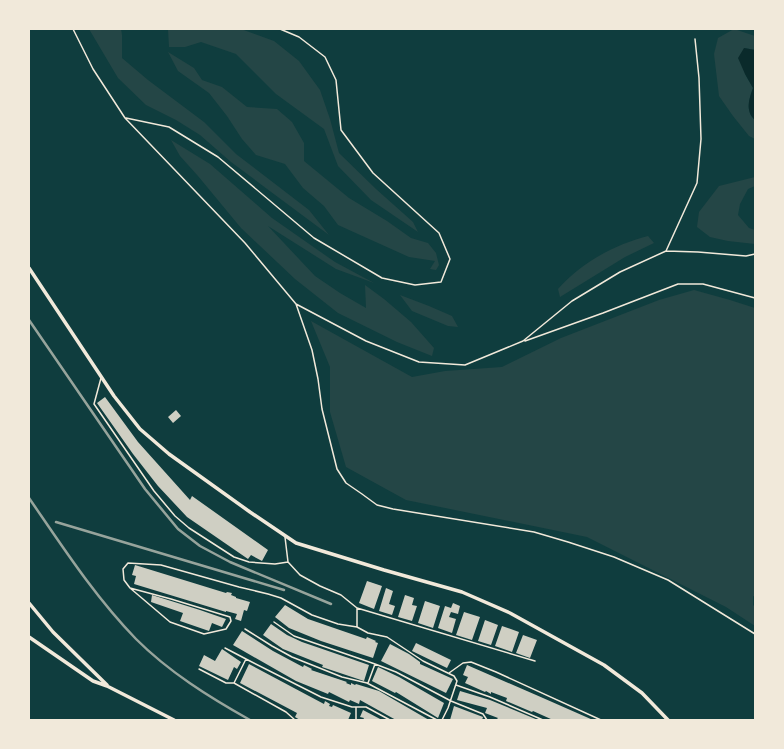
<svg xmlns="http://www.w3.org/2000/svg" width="784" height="749" viewBox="0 0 784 749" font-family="Barlow,sans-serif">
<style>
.green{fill:#244646}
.water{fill:#0a2a2b}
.building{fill:#cfcfc3}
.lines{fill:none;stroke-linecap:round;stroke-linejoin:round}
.service{stroke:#f1e9da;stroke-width:1.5}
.minor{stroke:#f1e9da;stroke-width:3.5}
.rail{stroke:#97a49c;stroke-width:2.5}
</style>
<rect width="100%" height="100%" fill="#0f3d3e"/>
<!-- green -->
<path class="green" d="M89,29H121L122,35V58L148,80L204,122L236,154L309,210L329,235L231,162L200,135L176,120L146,105L118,78Z
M168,29H241L274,41L299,61L320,90L330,119L339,153L376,189L413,222L418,232L371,200L338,166L324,129L276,94L236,54L201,42L185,47H169Z
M734,29L755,36V50L744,48L745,74L753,88C749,99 745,111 755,120V139L749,136L733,116L719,96L714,54L718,38Z
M168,52L194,68L202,80L222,87L247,107L277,109L292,122L304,143V161L349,198L387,221L411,238L428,243L436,253L439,265L436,270L430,269L435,261L409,257L338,225L324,206L303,188L285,164L256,155L242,139L227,116L209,93L178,71Z
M171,140L210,164L272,218L335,262L374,283L336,269L268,226L315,276L340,293L366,308L365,285L384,299L411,322L434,348L432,356L397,342L338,313L295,279L241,228L198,176L180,156Z
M755,177V186L748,189L740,204L738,215L749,228L755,230V244L728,241L710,237L697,227L699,212L719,186Z
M648,236L654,243L625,257L560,297L558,289C582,262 614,245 648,236Z
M694,290L730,300L755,308V597L753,596V605L755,607V626L726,607L587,537L406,500L346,467L330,412V367L311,321L412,377L445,371L502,367L561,338L659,300Z
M400,295L429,306L452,316L458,327L448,326L412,311Z"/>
<!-- water -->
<path class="water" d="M744,48L755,50V120C745,111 749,99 753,88L745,74L738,58Z"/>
<!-- building -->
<path class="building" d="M105,397L138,442L190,500L192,496L268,550L262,561L251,555L248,559L187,517L158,486L133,454L97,403Z
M176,410L181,416L173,423L168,417Z
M135,565L226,593L227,592L232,593L231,595L236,597V598L250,602L247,611L244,610L241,621L235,619L237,614L226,611V612L134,584L136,576L132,575Z
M367,581L382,586L374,609L359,603Z
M386,588L393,591L389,604L395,606L392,615L379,611Z
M152,595L200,610L226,619L222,627L212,623L209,631L180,621L183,613L151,602Z
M405,595L414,598L412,605L417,606L412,621L398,617Z
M425,601L440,606L433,628L418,623Z
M453,603L460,606L458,614L451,612L449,617L456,619L452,633L438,628L445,606L451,608Z
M285,605L308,619L366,639L367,637L376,641L375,642L378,643L373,658L321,641L289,628L275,617Z
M464,612L480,617L472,640L456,635Z
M485,620L498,625L491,645L478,641Z
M271,624L287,635L302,642L369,665L364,681L322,667L323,665L283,649L263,635Z
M502,626L519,632L512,652L495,646Z
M242,631L273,651L303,667L304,665L312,669L311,670L347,682L346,683L351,685V683L355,685L356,684L379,691L429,720H396L360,700L359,704L350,700L349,702L329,692L328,694L296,681L233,645Z
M523,635L537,640L530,658L516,653Z
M416,643L451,660L447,668L412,651Z
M390,644L409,654L420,662V664L453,679L446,693L381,661Z
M222,649L241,662L237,669L234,667L228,680L199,666L204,655L215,661Z
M249,664L324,704L325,701L330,704L329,706L332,707L333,705L351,713L348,720H300L295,717L297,713L240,683Z
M467,665L543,698L593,720H553L533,711L532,712L506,701L507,698L491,692V694L486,691L485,692L465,683L468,677L463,675Z
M378,667L399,677L444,703L438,718L396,692L395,693L372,681Z
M460,691L490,700L538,720L497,719L498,718L485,713L487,708L457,700Z
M454,706L483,717L482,720H450Z
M363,710L382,720H363L364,718L360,717Z"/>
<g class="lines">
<!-- service -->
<path class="service" d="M73,29L93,69L125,118L245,243L296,304L312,350L318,379L322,409L337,469L346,483L362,494L377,505L393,509L534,532L568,542L614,557L668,580L755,634
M126,118L169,127L218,157L314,238L382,278L415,285L441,282L450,259L439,233L373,173L341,130L336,80L325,57L299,37L280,29
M666,251L698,252L746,256L755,254
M296,304L366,341L419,362L465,365L523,341L572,301L620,272L666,251L697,183L701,139L699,78L695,39
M525,341L603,313L678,284H703L755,298
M101,378L94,404L154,491L175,516L189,528L234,557L249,562L275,564L288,562
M285,537L288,562L300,575L320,586L341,595L357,608L535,661
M130,588L171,599L230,617L231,621L226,629L204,634L170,622L130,588L124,580L123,569L128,563L161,565L239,587L268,594L281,598L312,615L338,624L357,627
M357,608V627L368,633L387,637L423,661L454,676L457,681L448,708L442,720
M274,622L294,636L375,664L368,683
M245,629L272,646L292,657L342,677L367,683L437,720
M225,648L246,659L234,683L286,712L295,720
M246,659L321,697L352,707H366L390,720
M375,664L396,672L451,701L483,714L487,720
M199,669L226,683H234
M449,673L463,663L471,662L496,672L601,720
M456,685L490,697L543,720
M356,720V707"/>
<!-- minor -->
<path class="minor" d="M29,268L114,396L140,429L169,454L250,512L296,543L384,570L462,592L510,613L604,665L642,693L668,720
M29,603L53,632L107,685
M29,637L93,681L107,686L174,720"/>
<!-- rail -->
<path class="rail" d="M29,320L145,489L178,529L200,546L230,562L331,604
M29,498C62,546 95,597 136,639C169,672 209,697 250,720
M56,522L284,590"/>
</g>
<!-- border -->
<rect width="784" height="749" fill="none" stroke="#f1e9da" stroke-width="60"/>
</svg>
